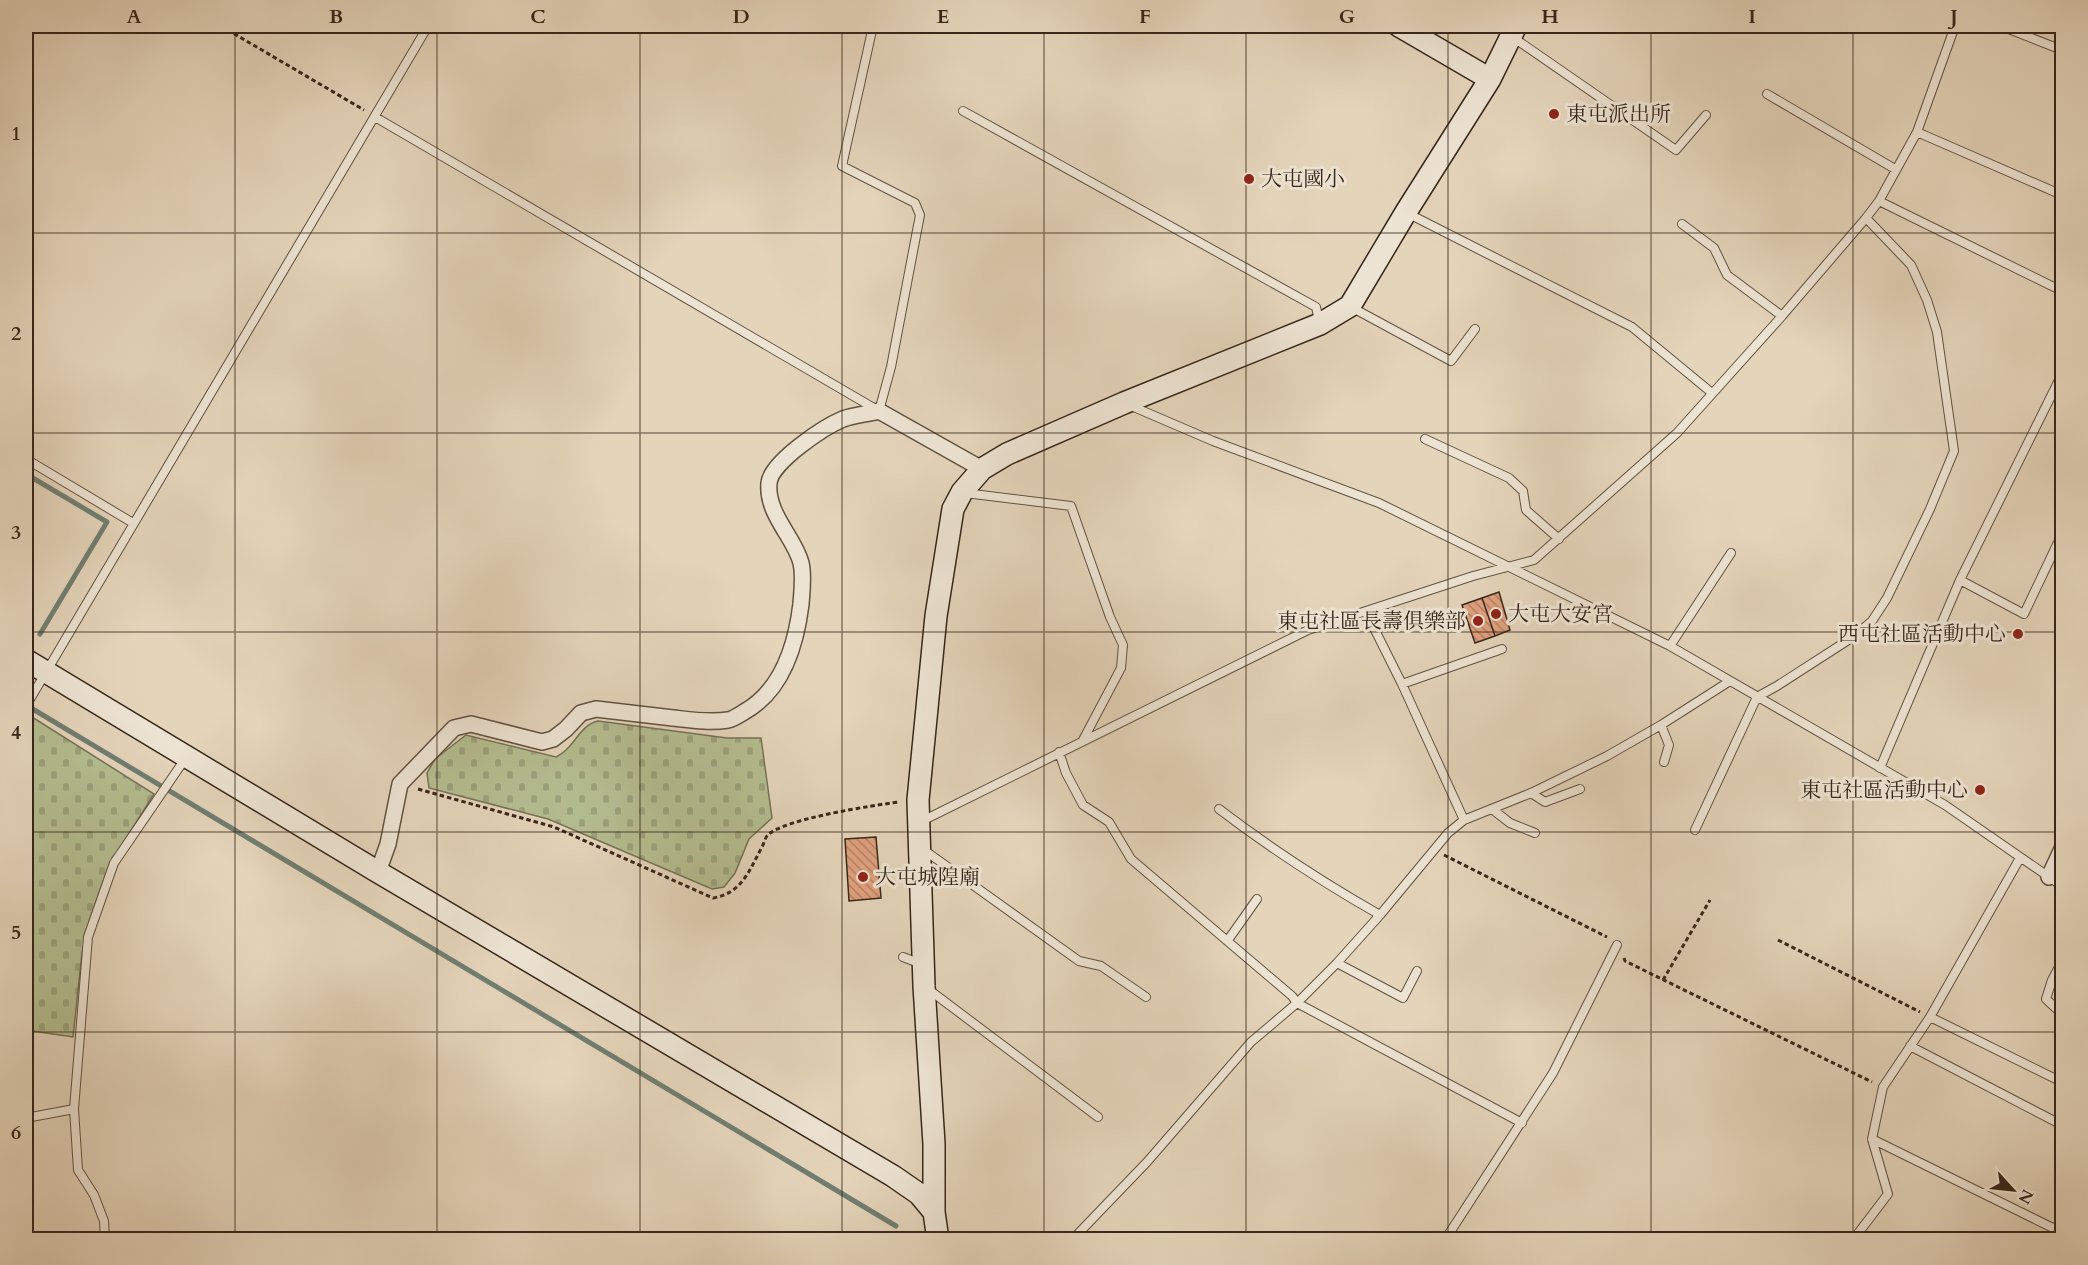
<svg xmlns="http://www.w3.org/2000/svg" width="2088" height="1265" viewBox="0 0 2088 1265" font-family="Cardo,'Noto Serif TC',serif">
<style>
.cemetery{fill:url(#cemetery-stones);stroke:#767255;stroke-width:1.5}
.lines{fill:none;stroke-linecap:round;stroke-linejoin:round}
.stream{stroke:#717e70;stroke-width:5}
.building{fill:url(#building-back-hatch);stroke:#37261a;stroke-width:1.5}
.lane-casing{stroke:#625242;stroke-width:10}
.street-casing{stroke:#625242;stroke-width:18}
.secondary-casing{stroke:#37261a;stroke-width:24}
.path{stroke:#37261a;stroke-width:3;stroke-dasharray:4.5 3;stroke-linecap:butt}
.lane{stroke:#ede3d2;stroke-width:8}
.street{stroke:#ede3d2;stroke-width:15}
.secondary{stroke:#ede3d2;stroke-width:21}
.grid{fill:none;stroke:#37261a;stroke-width:1.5;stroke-opacity:0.55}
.poi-dot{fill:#8f2418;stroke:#ede3d2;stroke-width:2}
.labels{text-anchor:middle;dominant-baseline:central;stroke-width:6;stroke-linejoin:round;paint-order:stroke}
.poi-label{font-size:21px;fill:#37261a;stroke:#ede3d2;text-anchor:start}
.neatline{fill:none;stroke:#37261a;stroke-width:2}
.grid-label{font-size:20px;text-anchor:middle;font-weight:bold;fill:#37261a}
</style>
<defs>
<pattern id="cemetery-stones" width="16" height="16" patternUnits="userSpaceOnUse" patternTransform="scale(1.5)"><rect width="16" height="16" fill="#b4bd90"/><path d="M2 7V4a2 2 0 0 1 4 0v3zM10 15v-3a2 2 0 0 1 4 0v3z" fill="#9ba27c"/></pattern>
<pattern id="building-back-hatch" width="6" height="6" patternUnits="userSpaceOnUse" patternTransform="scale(1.5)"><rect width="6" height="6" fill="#dfa07d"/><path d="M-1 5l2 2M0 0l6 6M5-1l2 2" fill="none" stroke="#b68266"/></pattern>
</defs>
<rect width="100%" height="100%" fill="#e4d4ba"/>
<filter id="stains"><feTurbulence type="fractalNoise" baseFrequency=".00333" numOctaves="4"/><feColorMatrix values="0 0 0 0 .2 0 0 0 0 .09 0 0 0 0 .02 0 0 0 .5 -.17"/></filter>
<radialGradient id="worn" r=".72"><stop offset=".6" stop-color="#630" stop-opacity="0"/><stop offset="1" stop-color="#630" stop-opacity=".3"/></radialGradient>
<!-- cemetery -->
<path class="cemetery" d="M32,717L154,794L109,865L91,916L82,953L73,1037L26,1030V898L27,885L26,728Z
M598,721L727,738H761L772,818L749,839L735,873L724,887L712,889L548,819L429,788L427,773L435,759L466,735L556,757C574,749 579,725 598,721Z"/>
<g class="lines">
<!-- stream -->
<path class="stream" d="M26,474L107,522L40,634
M26,705L896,1226"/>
</g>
<!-- building -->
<path class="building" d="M1499,592L1510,630L1495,636L1482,598Z
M1482,598L1495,636L1475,643L1462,605Z
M876,837L881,898L849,901L845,839Z"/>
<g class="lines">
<defs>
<path id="lane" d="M2001,26L2062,50
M1511,36L1676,150L1706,115
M1767,94L1895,169
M963,111L1316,307L1319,321
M375,117L879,411L891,367L920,215L915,203L842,166L873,26
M1917,132L2062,195
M1879,201L2062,291
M1407,213L1632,327L1712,393
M1682,224L1714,248L1727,275L1782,316
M1351,307L1451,361L1475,329
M1129,405L1213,441L1379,503L1670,646L1945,805L2062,886
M1425,439L1509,478L1523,491L1526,510L1559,539
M26,459L133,523
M965,493L1071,506L1110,617L1123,645L1121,668L1083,740
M1960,580L2024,614L2062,534
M1366,612L1402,684L1464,820
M1670,646L1731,553
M1402,684L1502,649
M26,706L428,26
M1661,725L1669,745L1664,762
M1059,752L1066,773L1083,805L1109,822L1131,859L1292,996L1297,1003L1522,1123
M1880,768L1960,580L2062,374
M1531,793L1545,802L1580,789
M1219,809C1270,848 1324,883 1380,915
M1492,809L1510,823L1535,833
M920,822L1308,630L1473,576L1534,560L1677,433L1782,316L1866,218L1879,201L1917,132L1955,26
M1695,830L1757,697L1777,686L1853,637L1872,621L1887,598L1930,509L1954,451L1937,332L1927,300L1911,265L1866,218
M924,850L1079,961L1101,966L1146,997
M1228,940L1257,899
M903,957L921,964
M2062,961L2052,980L2046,999L2062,1014
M1337,963L1403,998L1417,971
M928,989L1098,1117
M1930,1017L2062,1082
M1910,1046L2062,1125
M26,1118L74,1109
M1872,1139L2053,1228L2062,1226
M105,1240L104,1221L94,1195L78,1170L74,1109L88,937L114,863L185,759
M1072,1240L1147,1162L1251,1042L1297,1003L1337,963L1380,915L1448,833L1464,820L1531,793L1607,756L1661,725L1730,681
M1445,1240L1553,1073L1617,945
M1853,1240L1888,1194L1872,1139L1883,1087L1930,1017L2020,858"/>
<path id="street" d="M378,872L388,844L400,784L454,728L471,724L542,742L553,739L566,729L581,713L596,709C622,712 647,715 673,718C691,720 710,723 728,720C733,719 739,715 744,712C782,691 796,645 801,604C802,590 804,576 801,563C795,538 766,514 769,483C771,462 824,427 843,419C854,415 867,414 879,411L982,469
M2049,877L2062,849"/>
<path id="secondary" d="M1399,26L1490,79
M26,660L378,872L893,1176L919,1194L934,1212
M938,1240L934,1212V1144L924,986L918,800L936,616L953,509L962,492L982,469L1007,454L1124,403L1320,324L1350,306L1406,212L1490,79L1516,26"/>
</defs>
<!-- lane casing -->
<use href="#lane" class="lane-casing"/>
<!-- street casing -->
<use href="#street" class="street-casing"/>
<!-- secondary casing -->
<use href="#secondary" class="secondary-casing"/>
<!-- path -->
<path class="path" d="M221,26L364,110
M418,789L554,827L713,898C742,893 749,871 762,847C764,844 765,837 768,835C783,819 875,805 899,802
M1444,855L1607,937
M1778,940L1920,1012
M1624,958L1625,961L1872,1082
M1663,980L1710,900"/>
<!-- lane -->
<use href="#lane" class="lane"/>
<!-- street -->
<use href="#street" class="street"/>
<!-- secondary -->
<use href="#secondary" class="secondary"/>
</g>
<!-- grid -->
<path class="grid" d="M235,26V1240M437,26V1240M640,26V1240M842,26V1240M1044,26V1240M1246,26V1240M1448,26V1240M1651,26V1240M1853,26V1240M26,233H2062M26,433H2062M26,632H2062M26,832H2062M26,1032H2062"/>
<!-- markers -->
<g class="poi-dot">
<circle cx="1554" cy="114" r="6"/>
<circle cx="1249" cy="179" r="6"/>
<circle cx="1496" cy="614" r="6"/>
<circle cx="1478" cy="621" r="6"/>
<circle cx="2018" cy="634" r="6"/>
<circle cx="1980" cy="790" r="6"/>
<circle cx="863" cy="877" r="6"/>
</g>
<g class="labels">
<!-- poi labels -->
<g class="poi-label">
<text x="1566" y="114">東屯派出所</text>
<text x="1261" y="179">大屯國小</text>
<text x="1508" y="614">大屯大安宮</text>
<text x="1466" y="621" text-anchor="end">東屯社區長壽俱樂部</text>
<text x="2006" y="634" text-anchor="end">西屯社區活動中心</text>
<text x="1968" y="790" text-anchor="end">東屯社區活動中心</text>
<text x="875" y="877">大屯城隍廟</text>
</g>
</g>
<!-- margin -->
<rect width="2088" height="1265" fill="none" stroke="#e4d4ba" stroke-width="66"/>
<!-- north arrow -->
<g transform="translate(2013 1190) rotate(117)" stroke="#ede3d2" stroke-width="4.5" paint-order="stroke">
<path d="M0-4.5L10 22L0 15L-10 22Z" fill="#37261a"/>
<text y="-9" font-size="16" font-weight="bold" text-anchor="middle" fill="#37261a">N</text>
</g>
<rect x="33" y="33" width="2022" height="1199" class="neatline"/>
<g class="grid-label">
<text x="134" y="23">A</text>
<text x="336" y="23">B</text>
<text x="538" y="23">C</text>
<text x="741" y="23">D</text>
<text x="943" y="23">E</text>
<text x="1145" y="23">F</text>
<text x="1347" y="23">G</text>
<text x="1550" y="23">H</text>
<text x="1752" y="23">I</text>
<text x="1954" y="23">J</text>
<text x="16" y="140">1</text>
<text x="16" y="340">2</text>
<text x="16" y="539">3</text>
<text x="16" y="739">4</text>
<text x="16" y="939">5</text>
<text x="16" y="1139">6</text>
</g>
<rect width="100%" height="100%" filter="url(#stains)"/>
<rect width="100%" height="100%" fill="url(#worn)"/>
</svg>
